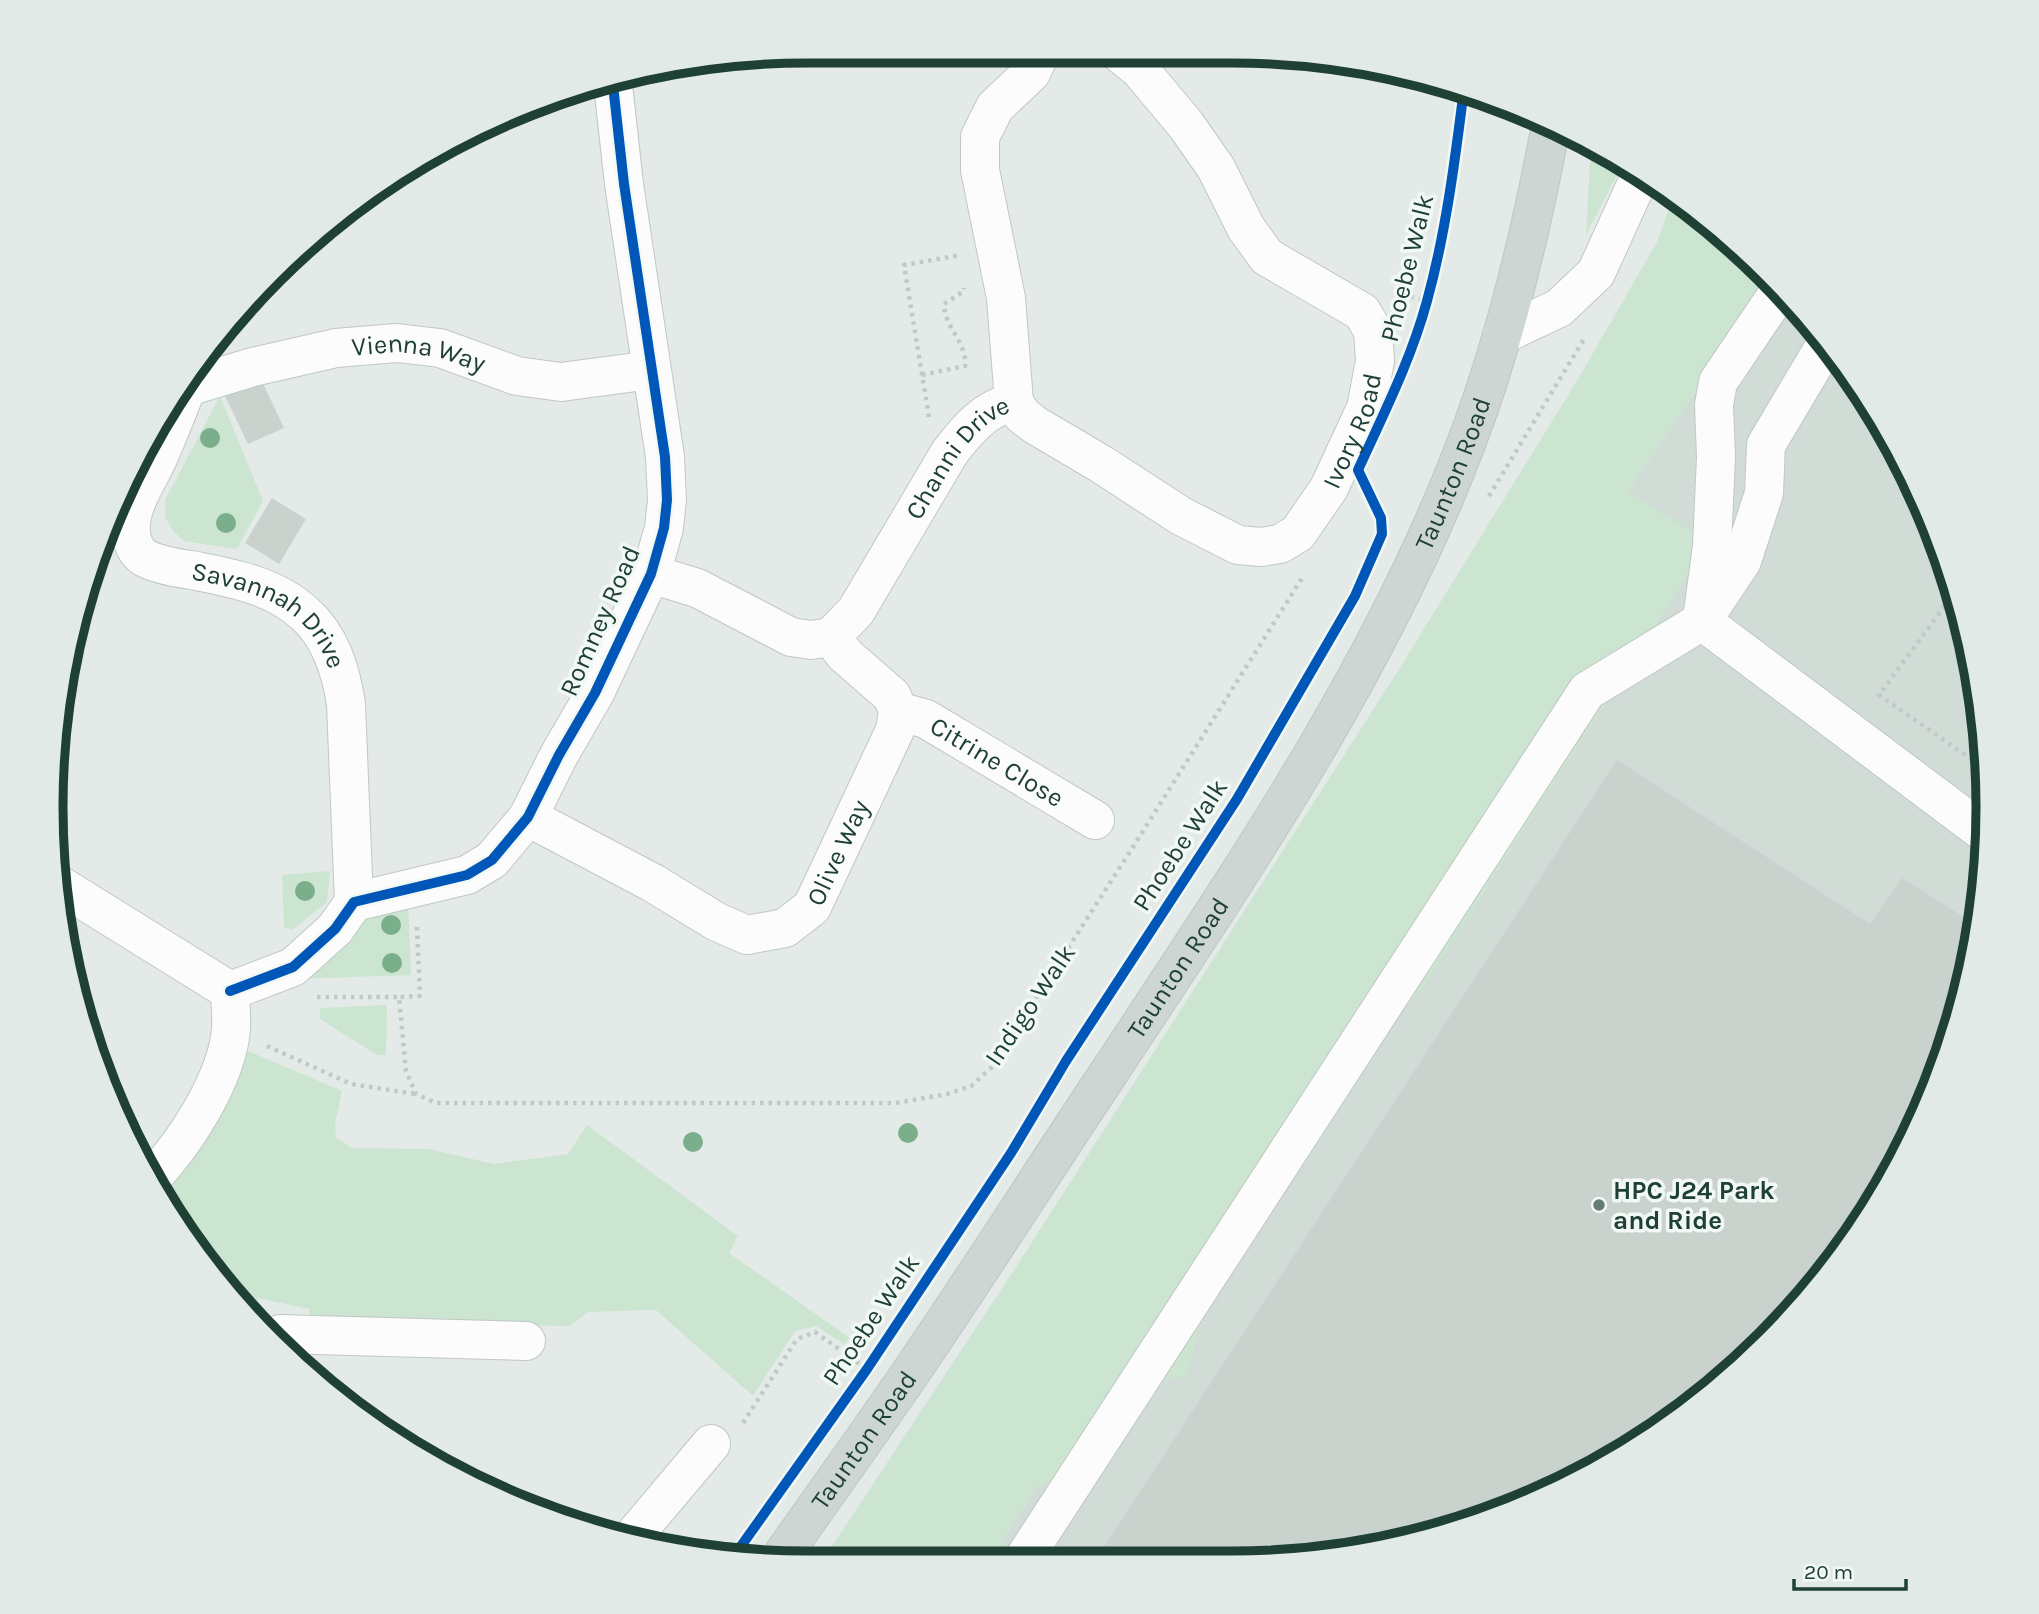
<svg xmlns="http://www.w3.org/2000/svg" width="2039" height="1614" viewBox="0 0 2039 1614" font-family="Karla,sans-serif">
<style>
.built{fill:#d1dcd7}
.green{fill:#cce5d1}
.building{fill:#cad2ce}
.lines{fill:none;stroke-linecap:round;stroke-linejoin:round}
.minor-casing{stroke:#c1c7c4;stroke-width:40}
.major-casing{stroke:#bcc7c2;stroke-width:40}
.path{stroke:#c0cac5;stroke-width:4.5;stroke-dasharray:3.5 5;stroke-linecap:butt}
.minor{stroke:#fbfcfb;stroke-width:38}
.major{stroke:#cdd6d3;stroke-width:38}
.cycleway-casing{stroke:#f2f9f5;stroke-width:15}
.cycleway{stroke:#0057b8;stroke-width:10}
.tree{fill:#7bae8a}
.poi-dot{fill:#647c73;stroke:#f2f9f5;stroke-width:2.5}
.labels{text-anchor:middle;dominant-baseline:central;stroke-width:7;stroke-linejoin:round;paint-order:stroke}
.street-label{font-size:26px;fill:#1f4034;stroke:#f2f9f5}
.poi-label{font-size:26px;font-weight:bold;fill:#1f4034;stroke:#f2f9f5;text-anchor:start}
.rim{fill:none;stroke:#1f4034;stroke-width:9}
</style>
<rect width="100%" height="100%" fill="#e4eae7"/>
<!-- built -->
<path class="built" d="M1772,280L1801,309L1887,429L1948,564L1982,709L1987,857L1962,1003L1910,1142L1832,1268L1730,1376L1610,1462L1475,1523L1282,1562L1006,1563L1003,1540L1037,1485L1094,1476L1197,1301L1326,1094L1708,542L1627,492Z"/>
<!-- green -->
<path class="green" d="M1591,143L1610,152L1624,162L1586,235Z
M1673,197L1730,238L1772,280L1627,492L1709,542L1421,990L1362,1050L1326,1094L1324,1136L1303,1155L1197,1301V1339L1186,1375L1144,1385L1094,1477L1037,1485L1003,1540L1006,1563H821L1018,1264L1396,674L1578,379L1657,242Z
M220,396L263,501L237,549L184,541L173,531L165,517L166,498Z
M330,871L327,902L292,930L284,927L282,875Z
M408,899L411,975L295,979L359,920Z
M387,1005L386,1055H377L320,1019V1008Z
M239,1047L342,1091L335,1123L336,1138L352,1148L429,1149L494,1164L568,1154L587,1125L738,1236L729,1253L850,1338L844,1344L816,1326L795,1331L753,1396L656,1310L588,1312L570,1326L310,1321L309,1309L258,1298L250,1317L239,1306L153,1187Z"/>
<!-- building -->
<path class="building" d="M261,379L284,428L248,444L225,396Z
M272,498L306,519L279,564L245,543Z
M1617,760L1870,924L1902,878L1975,924L1962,1003L1910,1142L1832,1268L1730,1376L1610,1462L1475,1523L1282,1562H1094Z"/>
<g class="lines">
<defs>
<g id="minor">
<path d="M1502,335L1559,308L1596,273L1641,174"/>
<path id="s1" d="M186,385L187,387C178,410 169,433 159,456C149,479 129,505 131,531C131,541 136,553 145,558C158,565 177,568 191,570C231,578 274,585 305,614C331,637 341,671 346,704L354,902"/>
<path id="s2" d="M187,387L253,367L336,348L397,343L440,348L517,376L561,382L651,370"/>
<path id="s3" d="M1014,402L1022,415L1035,425L1101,464L1181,516L1238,545L1261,547L1280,544L1298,533L1329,488L1366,408L1375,361L1373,331L1362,312L1267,257L1246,228L1216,168L1186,125L1140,70L1118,52"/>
<path id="s4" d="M651,574L697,588L791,637L811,640L831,637L856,611L950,452C967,430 985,408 1014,402L1006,298L980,170V137L995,107L1031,73L1041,52"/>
<path d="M1703,612L1712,546L1716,457L1714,405L1718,382L1781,289"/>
<path d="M1702,621L1986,834"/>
<path id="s5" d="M898,711L926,719L1095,820"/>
<path id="s6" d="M528,817L653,883L717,922L747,935L785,928L812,907L895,730L898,711L892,696L845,655L831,637"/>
<path d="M61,886L230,991"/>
<path d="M230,991L293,967L335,929L354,902L467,875L492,860L528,817L559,755L595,693L651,574L664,528L667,500L665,457L624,184L612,76"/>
<path d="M150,1180C184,1145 227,1079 231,1029C232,1016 230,1003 230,991"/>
<path d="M278,1343L280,1334L526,1341"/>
<path d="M630,1540L711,1444"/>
<path d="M1021,1563L1587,691L1702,621L1742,561L1764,493L1766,445L1826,344"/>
</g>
<g id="major">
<path id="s7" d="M779,1560C821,1500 865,1439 907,1378C977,1276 1043,1171 1112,1068C1243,869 1381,668 1466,444C1505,342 1531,233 1551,125"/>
</g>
</defs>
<!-- minor casing -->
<use href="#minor" class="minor-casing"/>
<!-- major casing -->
<use href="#major" class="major-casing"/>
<!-- path -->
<path class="path" d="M1394,292L1427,301
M922,375L965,366C968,344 944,327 944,304L964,291V288
M929,417L904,265L961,255
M1489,496L1584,339
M1955,592L1879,695L1984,768
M417,927L420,996L399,997L406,1071L416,1094L436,1103H896L947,1094L971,1086L991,1068L1133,847L1304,575
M317,997H399
M267,1046L351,1084L416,1094
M743,1423L797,1339L815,1332L867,1369"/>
<!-- minor -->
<use href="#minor" class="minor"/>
<!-- major -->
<use href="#major" class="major"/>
<defs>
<path id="cycleway" d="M230,991L293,967L335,929L354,902L467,875L492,860L528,817L559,755L595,693L651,574L664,528L667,500L665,457L624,184L612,76
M734,1556L867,1369L1011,1153L1066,1061L1237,799L1355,596L1382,534L1381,518L1358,470C1383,415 1411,360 1427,301C1446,232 1455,160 1464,89"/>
</defs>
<!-- cycleway casing -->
<use href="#cycleway" class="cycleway-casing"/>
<!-- cycleway -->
<use href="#cycleway" class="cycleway"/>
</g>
<!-- trees -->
<g class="tree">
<circle cx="210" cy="438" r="10"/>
<circle cx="226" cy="523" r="10"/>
<circle cx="305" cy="891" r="10"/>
<circle cx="391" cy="925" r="10"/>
<circle cx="392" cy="963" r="10"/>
<circle cx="908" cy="1133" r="10"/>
<circle cx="693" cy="1142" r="10"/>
</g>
<!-- markers -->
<circle class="poi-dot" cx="1599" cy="1205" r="7"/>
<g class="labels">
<!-- street labels -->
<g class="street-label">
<text transform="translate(1407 268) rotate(-76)">Phoebe Walk</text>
<text stroke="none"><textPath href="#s2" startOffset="238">Vienna Way</textPath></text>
<text stroke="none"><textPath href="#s3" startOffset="448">Ivory Road</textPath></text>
<text stroke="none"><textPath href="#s4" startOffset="416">Channi Drive</textPath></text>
<text stroke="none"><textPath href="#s7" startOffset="1281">Taunton Road</textPath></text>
<text transform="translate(600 621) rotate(-66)">Romney Road</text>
<text stroke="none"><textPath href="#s1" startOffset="331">Savannah Drive</textPath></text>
<text stroke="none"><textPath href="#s5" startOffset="112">Citrine Close</textPath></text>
<text transform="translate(1180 845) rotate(-57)">Phoebe Walk</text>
<text stroke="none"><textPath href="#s6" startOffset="382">Olive Way</textPath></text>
<text stroke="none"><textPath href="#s7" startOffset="714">Taunton Road</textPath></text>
<text transform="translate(1030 1005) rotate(-56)">Indigo Walk</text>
<text transform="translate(871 1320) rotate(-56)">Phoebe Walk</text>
<text stroke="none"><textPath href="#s7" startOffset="147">Taunton Road</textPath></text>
</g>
<!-- poi labels -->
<g class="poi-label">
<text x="1613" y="1190">HPC J24 Park<tspan x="1613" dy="30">and Ride</tspan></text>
</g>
</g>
<!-- crop -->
<path d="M0 0H2039V1614H0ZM807 63H1232A744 744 0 0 1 1976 807V807A744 744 0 0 1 1232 1551H807A744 744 0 0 1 63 807V807A744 744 0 0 1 807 63Z" fill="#e1eae6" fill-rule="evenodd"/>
<path class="rim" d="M807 63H1232A744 744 0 0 1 1976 807V807A744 744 0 0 1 1232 1551H807A744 744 0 0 1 63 807V807A744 744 0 0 1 807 63Z"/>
<!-- scale -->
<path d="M1794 1579v10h112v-10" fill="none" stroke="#1f4034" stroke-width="3.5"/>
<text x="1804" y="1579" font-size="21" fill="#1f4034" stroke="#f2f9f5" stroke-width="5" paint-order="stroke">20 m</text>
</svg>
